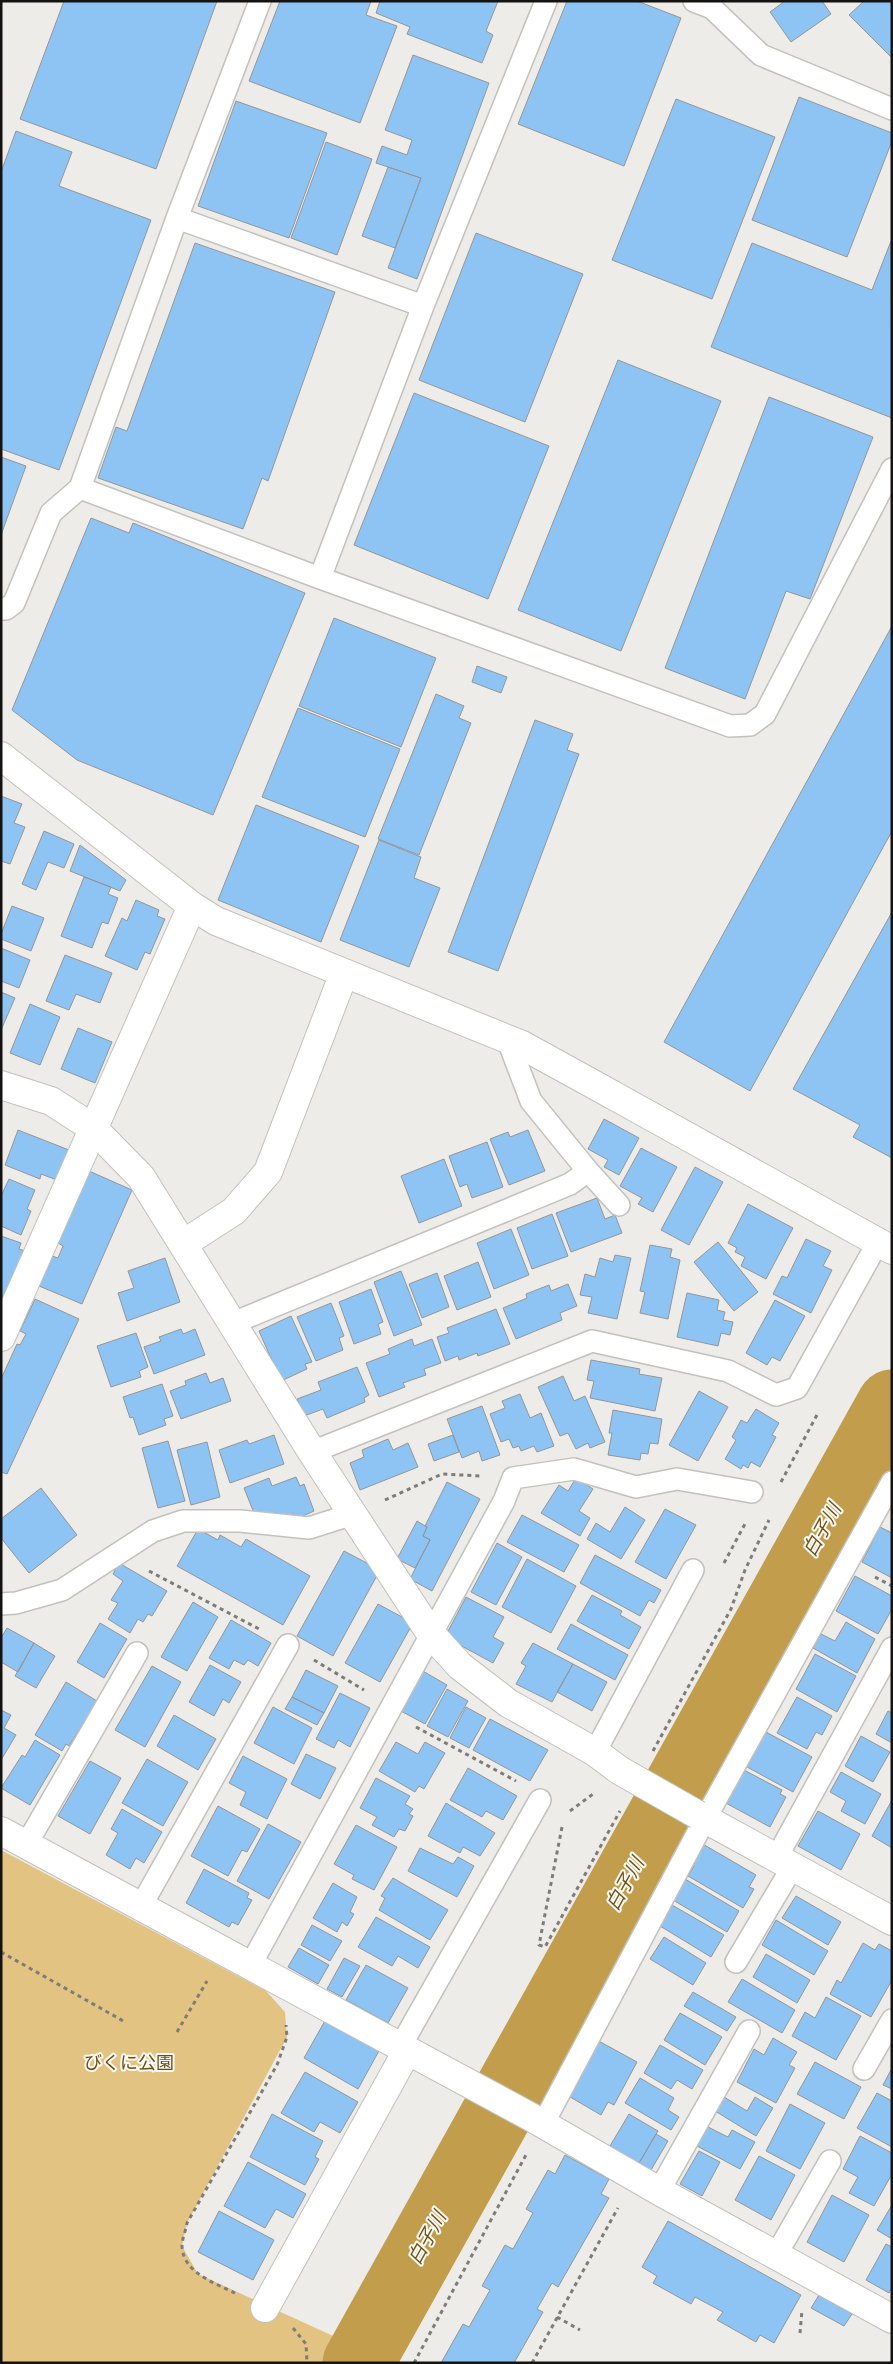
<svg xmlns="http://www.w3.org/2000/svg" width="893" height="2364" viewBox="0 0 893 2364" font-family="'Roboto Condensed','Noto Sans JP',sans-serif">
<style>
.green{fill:#e2c381}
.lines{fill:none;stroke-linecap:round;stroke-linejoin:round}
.river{stroke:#c19d4c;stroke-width:71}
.building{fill:#8ec4f3;stroke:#939699}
.service-casing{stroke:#c3c1bd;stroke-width:24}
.minor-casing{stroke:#c3c1bd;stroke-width:30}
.tertiary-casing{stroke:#c3c1bd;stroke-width:30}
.path{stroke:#7d7c79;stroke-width:3;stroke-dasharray:4 4;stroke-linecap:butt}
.service{stroke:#fff;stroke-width:21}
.minor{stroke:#fff;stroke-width:28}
.tertiary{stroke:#fff;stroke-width:28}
.minor-bridge-casing{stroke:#c3c1bd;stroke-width:30;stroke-linecap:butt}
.minor-bridge{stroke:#fff;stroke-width:28}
.labels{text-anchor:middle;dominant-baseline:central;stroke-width:4;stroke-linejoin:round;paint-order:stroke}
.park-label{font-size:18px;fill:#695012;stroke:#fbf9f5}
.water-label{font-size:19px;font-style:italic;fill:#6d5416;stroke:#fbf9f5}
</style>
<rect width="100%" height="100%" fill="#eeece8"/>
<!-- green -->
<path class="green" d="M1,1850L266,1991L285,2012L287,2037L187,2223L182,2246L198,2274L344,2341L333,2363H1Z"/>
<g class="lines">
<!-- river -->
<path class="river" d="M358,2363L892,1405"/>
</g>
<!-- building -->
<path class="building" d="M64,1H217L156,169L20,119Z
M280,1H371L366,15L397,26L360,123L249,81Z
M380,1H498L486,31L493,35L482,63L407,34L410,27L376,13Z
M567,1H637L681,18L624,166L518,124Z
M785,1H822L831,14L791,42L770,12Z
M864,1H892V58L849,15Z
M413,55L489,83L417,279L388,268L421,178L376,163L382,146L407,155L412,140L385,130Z
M799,97L892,133V141L847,257L752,220Z
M676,99L775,137L712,299L612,260Z
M236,101L327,133L289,238L198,206Z
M16,131L72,152L59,186L151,220L59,470L1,449V172Z
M326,142L372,159L337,255L291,238Z
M388,167L421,178L395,248L362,236Z
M476,233L583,274L525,422L419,380Z
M891,241L892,418L711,347L752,243L872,290Z
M195,243L335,292L268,481L262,478L243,529L98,478L116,427L127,431Z
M618,360L721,401L621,651L518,610Z
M414,393L549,446L488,599L354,545Z
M769,397L873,437L810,599L786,591L745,699L665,668Z
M1,457L26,466L1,535Z
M91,518L129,533L133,523L305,593L213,815L77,760L12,710Z
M334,618L436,658L401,747L299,706Z
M892,626V831L750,1091L664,1042Z
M477,666L507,677L501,693L472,682Z
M436,694L464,706L459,718L471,723L419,855L378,839Z
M298,708L400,749L365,837L262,797Z
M535,720L573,734L567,750L579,754L498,971L448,952Z
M1,796L22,804L14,823L25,827L10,864L1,861Z
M256,805L359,846L321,942L218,900Z
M44,831L74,844L64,868L48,862L36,890L22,884Z
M379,840L421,857L414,878L440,888L409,967L340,940Z
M80,845L126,880L120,891L70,871Z
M84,877L111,887L108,894L118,898L108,924L102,922L92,948L61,936Z
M136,900L159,910L157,916L165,919L150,954L145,952L137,970L105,956L122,918L127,921Z
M12,906L44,918L31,951L1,939V934Z
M892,912V1158L853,1137L860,1125L793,1089Z
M1,948L30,960L19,988L1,981Z
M65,955L112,973L100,1003L76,994L69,1010L46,1001Z
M1,992L15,998L1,1030Z
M30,1004L60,1017L40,1065L10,1053Z
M78,1028L112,1042L95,1083L61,1069Z
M604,1119L639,1138L619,1175L604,1167L608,1160L588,1149Z
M18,1130L69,1150L57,1180L41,1174L40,1179L5,1165Z
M528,1130L545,1171L509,1185L490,1139L508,1132L510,1137Z
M487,1142L503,1187L472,1198L467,1184L460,1187L449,1156Z
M641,1148L677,1167L653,1212L638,1204L642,1198L620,1186Z
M444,1159L462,1206L419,1223L401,1176Z
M695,1167L723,1182L689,1245L661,1230Z
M89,1171L132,1190L82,1304L39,1286L52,1256L58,1258L63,1246L58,1243Z
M9,1179L35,1190L27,1209L31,1211L21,1235L1,1226V1196Z
M597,1198L605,1219L615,1215L622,1233L571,1252L556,1213Z
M748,1204L793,1228L766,1279L741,1266L745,1257L735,1252L737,1248L728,1243Z
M552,1214L568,1256L532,1269L517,1228Z
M511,1229L529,1275L494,1289L477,1243Z
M1,1236L21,1243L19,1249L25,1251L7,1298L1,1296Z
M806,1239L831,1251L823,1266L832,1270L811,1313L773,1294L782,1276L787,1278Z
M718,1242L758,1292L734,1311L694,1262Z
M650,1245L672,1249L670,1257L680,1260L668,1319L640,1313L645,1292L640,1291Z
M615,1255L631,1258L617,1319L588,1313L592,1297L580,1295L585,1274L595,1277L600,1258L613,1262Z
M165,1258L180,1302L127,1321L118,1293L134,1288L128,1271Z
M478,1262L491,1297L457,1310L444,1276Z
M401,1271L422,1325L394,1336L374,1282Z
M437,1273L449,1307L422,1318L409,1284Z
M568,1284L577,1306L560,1313L562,1320L516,1339L503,1308L527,1298L526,1294L549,1285L551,1291Z
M371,1289L383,1322L378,1324L381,1334L354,1344L339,1302Z
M687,1293L719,1300L717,1310L725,1312L723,1320L733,1322L730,1335L721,1333L718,1346L677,1337Z
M35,1299L79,1319L7,1474L1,1472V1379L17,1344L20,1345L26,1334L20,1331Z
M775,1300L805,1316L780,1361L772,1357L767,1365L746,1353Z
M331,1303L344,1336L339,1338L343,1350L316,1361L297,1317Z
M496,1309L510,1344L478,1356L477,1353L459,1360L458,1356L445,1361L437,1337L449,1333L447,1328Z
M291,1316L312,1362L305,1364L307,1369L281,1381L259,1331Z
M181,1329L183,1334L195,1329L205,1355L154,1374L144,1347L161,1341L159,1337Z
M136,1333L148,1367L139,1371L141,1377L111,1387L97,1346Z
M412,1339L414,1346L432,1339L441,1363L424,1369L426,1375L403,1383L405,1387L379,1397L366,1363L390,1354L388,1349Z
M591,1360L640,1369L639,1374L662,1378L655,1411L590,1398L594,1381L587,1380Z
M357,1367L369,1395L364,1398L365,1402L327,1418L323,1409L304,1416L297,1399L321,1390L318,1382Z
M206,1373L210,1383L223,1378L231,1401L181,1419L170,1391L186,1385L185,1381Z
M563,1376L574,1401L585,1396L605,1442L590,1448L588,1443L576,1449L568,1433L560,1436L538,1387Z
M162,1384L173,1416L164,1419L166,1425L139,1435L133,1417L130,1418L123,1397Z
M699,1391L728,1407L698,1461L669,1445Z
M520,1394L530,1418L541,1413L554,1446L537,1452L534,1446L521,1451L519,1446L513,1448L509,1439L501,1442L490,1414L505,1408L502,1401Z
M482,1406L500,1455L482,1461L479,1451L462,1458L447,1419Z
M756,1409L779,1423L772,1435L776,1437L760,1467L751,1462L748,1468L743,1465L741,1469L725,1459L736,1440L732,1437L741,1420L747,1423Z
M613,1410L662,1419L658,1444L650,1443L648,1454L641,1453L640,1460L608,1455L612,1433H609Z
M274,1435L284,1464L230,1483L219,1450L247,1440L249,1444Z
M453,1435L459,1452L434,1461L428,1444Z
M388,1439L393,1450L408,1443L418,1467L360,1490L350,1463L364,1457L362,1450Z
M168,1441L185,1501L158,1508L142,1448Z
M207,1442L220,1497L191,1505L177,1450Z
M296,1477L300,1486L304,1484L314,1511L296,1519L294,1514L279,1520L276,1513L264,1518L261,1511L254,1513L244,1488L269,1478L272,1486Z
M576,1478L593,1489L579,1511L590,1518L580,1536L541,1513L559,1485L568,1491Z
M447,1482L480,1499L432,1591L410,1579L430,1540L423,1536L427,1527L425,1526Z
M41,1488L77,1535L29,1573L1,1538V1519Z
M625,1507L645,1520L621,1559L587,1539L596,1523L610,1532Z
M665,1509L696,1525L666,1579L635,1562Z
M522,1515L579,1545L564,1572L507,1542Z
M417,1521L427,1527L423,1536L430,1540L415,1568L397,1559Z
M880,1527L892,1533V1578L862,1562Z
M198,1529L218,1540L220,1535L241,1547L246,1539L310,1576L283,1625L177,1566Z
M497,1543L522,1557L496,1605L471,1592Z
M344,1551L380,1570L333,1656L297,1636Z
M595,1555L661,1590L654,1603L649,1600L640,1616L580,1583Z
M527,1559L576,1586L551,1633L502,1607Z
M119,1563L167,1591L152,1616L148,1614L143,1622L138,1619L130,1633L108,1619L118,1603L111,1600L123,1581L113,1574Z
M855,1576L892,1596V1609L878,1634L836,1611Z
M592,1595L622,1611L620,1615L641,1627L629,1649L577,1621Z
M466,1597L504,1617L493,1637L504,1643L493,1663L445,1637Z
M193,1602L218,1617L187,1671L161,1657Z
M378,1604L413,1623L380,1682L345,1663Z
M231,1620L271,1643L258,1666L248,1660L244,1665L234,1660L229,1669L209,1658Z
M846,1622L875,1639L857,1673L813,1648L821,1634L835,1641Z
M100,1623L127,1639L104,1678L77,1662Z
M571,1624L628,1655L615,1680L557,1649Z
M7,1628L34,1643L18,1672L1,1662V1638Z
M34,1643L55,1656L36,1688L15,1676Z
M533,1643L573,1664L552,1702L516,1684L526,1666L521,1663Z
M815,1654L856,1676L837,1712L796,1689Z
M573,1664L607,1682L592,1711L557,1692Z
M210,1665L241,1682L229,1703L223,1699L214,1716L189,1702Z
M152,1666L181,1682L145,1747L115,1730Z
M306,1670L338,1686L324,1713L292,1697Z
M421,1670L447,1685L425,1724L399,1710Z
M66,1682L97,1701L69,1746L66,1744L62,1751L35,1735Z
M447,1689L468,1701L448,1737L427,1726Z
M340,1693L370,1708L350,1747L338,1740L334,1748L316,1739Z
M292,1697L324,1713L317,1725L285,1709Z
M797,1697L832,1716L822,1735L816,1732L807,1749L777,1733Z
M273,1707L312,1728L294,1764L254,1743Z
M466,1707L486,1718L469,1748L450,1738Z
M1,1710L11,1715L4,1728L16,1735L1,1760Z
M888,1711L892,1713V1743L876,1734Z
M174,1715L216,1739L198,1770L157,1746Z
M490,1719L548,1750L530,1781L473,1750Z
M766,1732L812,1757L793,1792L747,1767Z
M861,1736L890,1752L873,1782L845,1766Z
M35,1740L60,1755L30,1805L1,1788L22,1755L25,1757Z
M396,1742L418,1754L425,1742L445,1753L424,1789L419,1786L415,1792L379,1771Z
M306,1754L336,1768L320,1799L291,1784Z
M243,1756L287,1779L267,1819L240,1805L246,1792L229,1783Z
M147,1759L188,1782L163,1826L122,1803Z
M90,1761L121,1778L90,1834L58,1816Z
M468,1768L517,1796L503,1820L486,1811L482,1817L450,1800Z
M742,1769L782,1790L780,1794L786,1797L770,1827L724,1802Z
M841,1772L881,1794L865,1824L841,1811L846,1801L830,1792Z
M376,1778L410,1796L405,1804L413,1809L409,1814L413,1816L405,1831L399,1829L394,1837L372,1825L377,1817L360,1808Z
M892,1800V1848L872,1836Z
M446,1803L495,1833L480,1856L463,1847L460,1853L428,1836Z
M218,1806L260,1829L247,1852L242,1850L228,1876L191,1856Z
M122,1809L162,1832L144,1863L136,1858L130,1869L106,1855L118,1833L111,1829Z
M818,1811L860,1834L841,1870L798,1846Z
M268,1824L301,1842L269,1899L237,1881Z
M356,1825L397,1847L374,1890L352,1879L354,1875L334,1864Z
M701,1843L756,1875L749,1887L754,1889L743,1908L688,1876L694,1866L689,1863Z
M420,1848L453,1864L458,1857L474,1866L457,1897L408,1871Z
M204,1869L249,1893L247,1898L252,1900L238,1925L232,1922L229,1927L186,1903Z
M393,1878L448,1910L430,1940L379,1910L385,1898L381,1896Z
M685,1879L739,1911L727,1932L673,1900Z
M333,1883L357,1897L350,1912L354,1914L347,1926L342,1922L337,1932L313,1918Z
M796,1896L841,1922L828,1945L782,1918Z
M672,1905L724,1935L711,1957L660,1926Z
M376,1917L430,1947L418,1968L398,1956L392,1966L358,1947Z
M776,1920L828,1951L814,1975L762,1945Z
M312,1925L342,1941L330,1961L301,1945Z
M664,1937L706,1963L693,1985L650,1959Z
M863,1943L875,1950L879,1944L892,1951V1980L871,2017L830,1994L837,1980L841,1983Z
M299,1948L329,1965L318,1984L288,1967Z
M766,1954L810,1980L797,2003L753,1977Z
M344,1958L360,1966L342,1997L327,1989Z
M366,1965L408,1988L388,2023L346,2000Z
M742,1979L795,2010L782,2033L728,2002Z
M693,1992L736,2017L727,2031L684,2006Z
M826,1997L861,2016L836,2060L792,2036L805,2012L815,2018Z
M680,2013L722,2037L705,2065L664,2040Z
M326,2019L380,2049L358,2089L304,2058Z
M773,2038L797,2052L789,2065L795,2068L776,2103L737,2082L754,2049L764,2055Z
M595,2039L637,2062L614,2105L608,2102L601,2115L565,2094Z
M660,2045L703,2070L692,2089L677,2080L671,2089L644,2073Z
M815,2062L861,2087L844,2119L797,2094Z
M892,2068V2089L883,2085Z
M305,2072L358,2102L340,2133L320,2122L314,2132L281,2113Z
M640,2078L674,2098L668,2110L679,2117L671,2130L625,2103Z
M877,2093L892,2101V2147L857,2128Z
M724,2097L747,2111L755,2097L773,2108L756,2136L715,2111Z
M790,2104L825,2123L800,2169L766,2151Z
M272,2114L323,2141L315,2157L319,2159L305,2185L250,2157Z
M629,2114L658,2131L639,2163L610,2146Z
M708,2127L728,2137L732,2130L755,2142L740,2169L697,2146Z
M656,2134L668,2141L651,2170L639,2163Z
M860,2136L892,2153V2174L874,2206L849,2193L858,2177L843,2169Z
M699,2151L720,2162L702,2196L680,2184Z
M565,2155L609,2179L601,2194L609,2198L558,2287L552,2283L537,2309L543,2312L514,2363H441L463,2324L469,2327L490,2290L482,2286L505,2245L513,2249L533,2213L526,2209L548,2170L555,2174Z
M759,2156L795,2175L771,2220L735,2200Z
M248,2162L306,2194L293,2218L276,2209L265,2228L224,2206Z
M832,2195L869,2215L844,2262L807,2242Z
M892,2205V2239L877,2230Z
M219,2211L274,2240L253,2280L198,2252Z
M668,2221L801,2295L774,2343L760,2335L756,2342L717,2320L723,2312L695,2297L691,2304L653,2283L657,2276L642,2267Z
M886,2244L892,2247V2287L889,2293L866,2280Z
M819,2295L852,2314L844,2326L811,2308Z"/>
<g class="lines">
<defs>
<path id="service" d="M694,1L712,8L761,55L892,109
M177,218L423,306
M80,488L320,578L730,726L750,725L765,714L892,469
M320,578L423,306L546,1
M1,609H6L14,603L51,513L80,488L177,218L260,1
M588,1171L619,1205
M233,1323L570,1184L588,1171L531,1101L507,1038
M312,1452L592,1341L728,1371L776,1395L797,1388L878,1242
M1,1604L16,1603L62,1590L153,1531L183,1521H240L309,1528L353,1514
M595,1752L693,1570
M26,1845L137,1653
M777,1857L892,1648
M141,1906L288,1645
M736,1962L793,1866
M250,1966L504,1501L513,1478L574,1469L636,1487L677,1479L752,1492
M400,2047L540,1800
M864,2069L892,2020
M543,2124L705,1819L892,1482
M659,2191L749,2031
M776,2255L830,2161"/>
<path id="minor" d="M1,756L192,906L216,921L522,1045L611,1094
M1,1085L51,1101L93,1128L141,1177L312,1452L431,1634L460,1666L508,1703L595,1752L619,1770
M183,1244L234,1211L268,1172L344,973
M1,1337L192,906
M698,1815L892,1921
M1,1831L531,2117L659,2191L892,2319
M265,2308L407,2051"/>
<path id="tertiary" d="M611,1094L892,1250"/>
</defs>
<!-- service casing -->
<use href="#service" class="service-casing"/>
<!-- minor casing -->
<use href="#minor" class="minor-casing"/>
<!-- tertiary casing -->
<use href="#tertiary" class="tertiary-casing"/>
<!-- path -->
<path class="path" d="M781,1482L818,1413
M385,1500L442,1474L480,1476
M724,1563L746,1522
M149,1571L261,1630
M875,1577L892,1586
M314,1660L364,1690
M416,1727L516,1781
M653,1751L731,1609L745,1570L769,1520
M570,1811L593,1794
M562,1827L539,1945L545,1947L620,1811
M1,1952L125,2022
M177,2032L207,1981
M235,2293C215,2283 183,2273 182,2246C182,2239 186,2230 187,2223L277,2065L287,2037L286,2025
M557,2317L580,2330
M293,2328L306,2344L307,2363
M800,2333L802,2310
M414,2363L527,2153
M532,2363L618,2208"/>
<!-- service -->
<use href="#service" class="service"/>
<!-- minor -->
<use href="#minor" class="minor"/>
<!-- tertiary -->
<use href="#tertiary" class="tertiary"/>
<defs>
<path id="minor-bridge" d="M619,1770L698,1815"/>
</defs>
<!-- minor-bridge casing -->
<use href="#minor-bridge" class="minor-bridge-casing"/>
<!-- minor-bridge -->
<use href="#minor-bridge" class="minor-bridge"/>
</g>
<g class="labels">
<!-- park labels -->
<g class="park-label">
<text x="129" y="2062">びくに公園</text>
</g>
<!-- water labels -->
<g class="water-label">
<text transform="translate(822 1530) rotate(-61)">白子川</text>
<text transform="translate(625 1884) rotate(-61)">白子川</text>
<text transform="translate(427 2238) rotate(-61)">白子川</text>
</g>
</g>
<!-- border -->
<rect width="893" height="2364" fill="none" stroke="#141312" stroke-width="5"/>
</svg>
